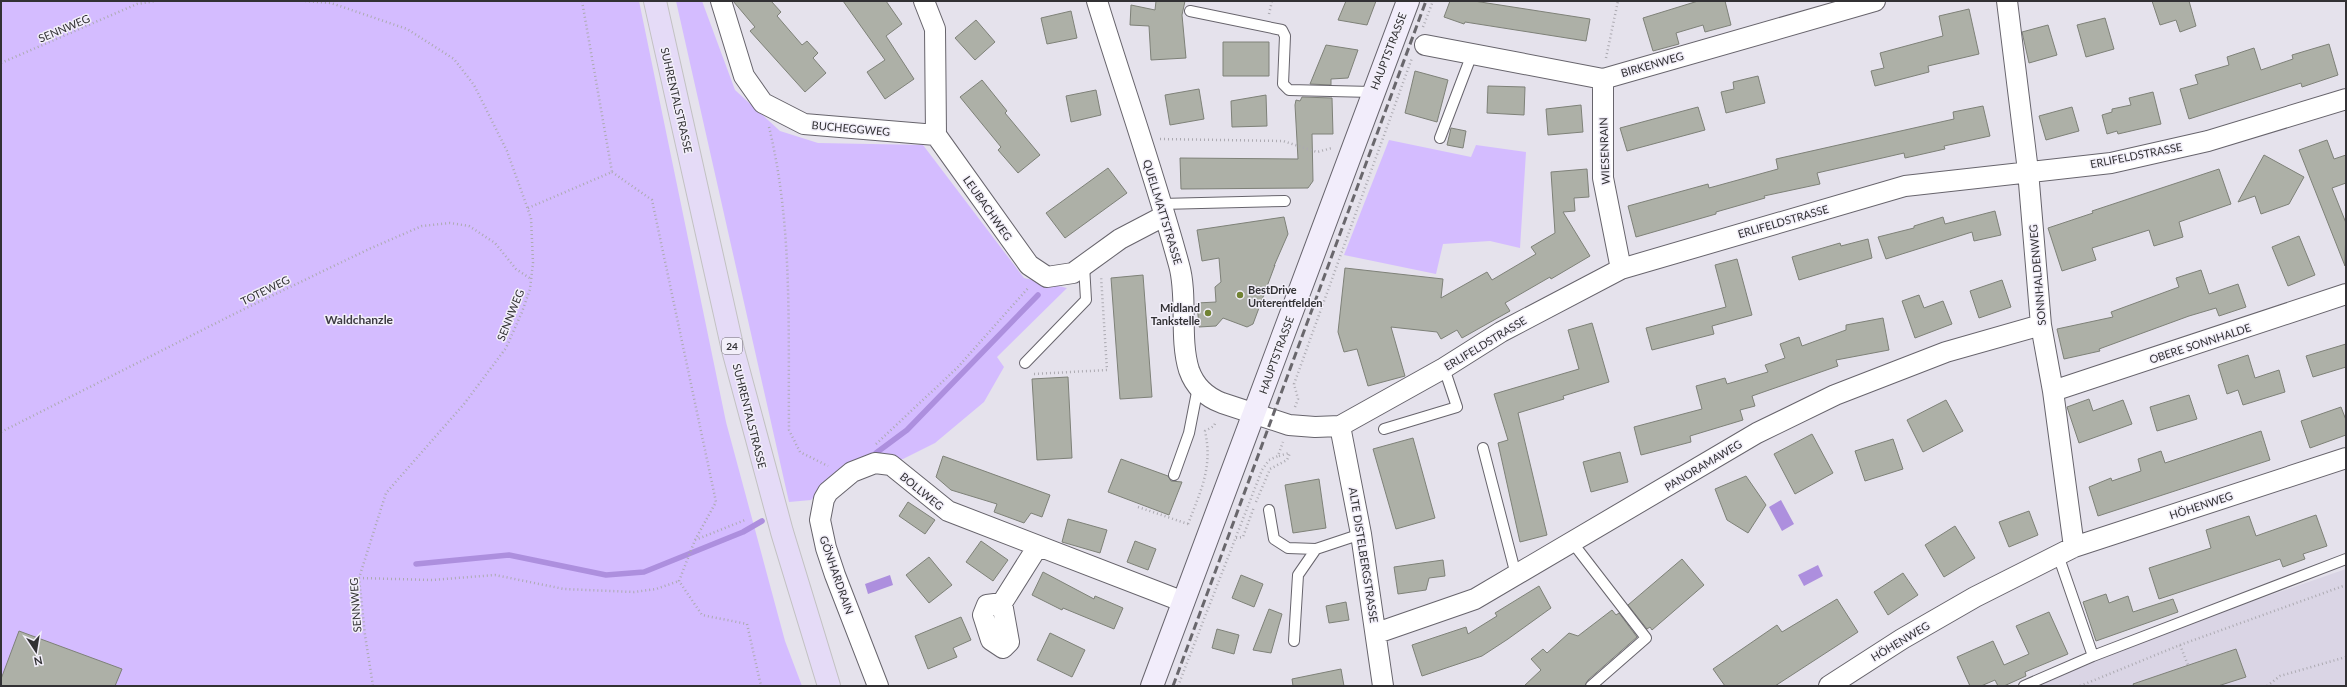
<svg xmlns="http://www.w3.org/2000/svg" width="2347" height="687" viewBox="0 0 2347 687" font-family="Lato,sans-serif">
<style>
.built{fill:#dad5e5}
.green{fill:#d4bcff}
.water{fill:#ad8fde}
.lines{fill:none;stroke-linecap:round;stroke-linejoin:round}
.stream{stroke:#ad8fde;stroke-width:5.5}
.building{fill:#adb0a7;stroke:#7e8178}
.lane-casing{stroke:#67646c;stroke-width:12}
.street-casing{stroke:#67646c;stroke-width:22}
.secondary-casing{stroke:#67646c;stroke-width:24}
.primary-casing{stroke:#c2c1c2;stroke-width:24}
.path{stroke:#acaab1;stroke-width:2.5;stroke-dasharray:1 3;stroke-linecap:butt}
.lane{stroke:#fff;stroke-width:10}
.street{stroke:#fff;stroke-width:20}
.secondary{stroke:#f2edfb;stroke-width:22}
.primary{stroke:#e5dbf7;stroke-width:22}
.rail{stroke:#69676c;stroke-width:3;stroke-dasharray:8 4;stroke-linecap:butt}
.poi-dot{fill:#718333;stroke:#f2eff9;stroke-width:1.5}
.labels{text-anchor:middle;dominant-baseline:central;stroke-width:3;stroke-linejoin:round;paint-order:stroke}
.shield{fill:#f2eff9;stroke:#6c6a6f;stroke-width:1}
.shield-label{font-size:10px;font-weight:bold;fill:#323134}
.street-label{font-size:11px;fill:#323134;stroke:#f2eff9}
.poi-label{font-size:11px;font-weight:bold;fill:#323134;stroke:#f2eff9;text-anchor:start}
.neighbourhood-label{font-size:12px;font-weight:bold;fill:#3d3b43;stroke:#f2eff9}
</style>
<rect width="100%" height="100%" fill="#e5e2ec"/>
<!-- built -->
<path class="built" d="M2346,569V686H2024L2093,656Z"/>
<!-- green -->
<path class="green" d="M1,1H639L726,422L785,641L802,686H1Z
M676,1H702L735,90L780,131L818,143L923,145L1024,278L1067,288L997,357L1004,367L984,402L935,443L903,459L847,465L811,500L789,502Z
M1389,140L1471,157L1476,145L1526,152L1520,248L1490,241L1443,244L1436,274L1344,255Z"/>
<!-- water -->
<path class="water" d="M1781,500L1794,524L1782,531L1769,507Z
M1818,565L1823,576L1804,586L1798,575Z
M890,575L893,585L868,594L865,584Z"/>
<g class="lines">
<!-- stream -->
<path class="stream" d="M876,453L907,430L1038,295
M416,564L509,555L606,575L644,572L743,532L762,521"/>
</g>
<!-- building -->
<path class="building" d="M733,1H771L781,12L777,16L802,45L807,41L818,53L813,58L826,73L805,92L750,31L755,27Z
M843,1H886L902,24L886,36L914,79L885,99L867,72L885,60Z
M1156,1H1185L1182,15L1186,58L1151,60L1149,26L1130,25L1131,5L1155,10Z
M1346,1H1376L1367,25L1338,20Z
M1450,1H1474L1590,19L1586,41L1465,22L1464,24L1444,17Z
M1698,1H1725L1731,25L1705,32L1703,25L1676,33L1679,44L1653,51L1643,18Z
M2152,1H2189L2196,26L2180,32L2176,20L2160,25Z
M1969,9L1979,54L1928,66L1929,72L1875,86L1871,71L1884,68L1880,53L1943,36L1939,16Z
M1071,11L1077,38L1047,44L1041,18Z
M2105,18L2114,49L2086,57L2077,25Z
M976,20L995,42L975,60L955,38Z
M2048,25L2057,55L2029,63L2022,32Z
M1223,42H1269V76H1223Z
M2329,44L2338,75L2302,87L2301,83L2189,119L2180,89L2198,84L2195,75L2229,65L2227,57L2254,48L2261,70L2293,59L2292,55Z
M1326,45L1358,50L1348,78L1331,79V85L1310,84Z
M1415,71L1448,80L1437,122L1405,113Z
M1758,76L1765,103L1726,113L1721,92L1734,89L1733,82Z
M982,80L1007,111L1005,113L1040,155L1018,173L998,150L1001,147L960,97Z
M1488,86L1525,87L1524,115L1487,113Z
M1199,89L1204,119L1170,125L1165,95Z
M1096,90L1101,115L1071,122L1066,96Z
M2153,92L2161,124L2118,134L2117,131L2107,134L2102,115L2112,112V109L2131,105L2129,98Z
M1266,95L1267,126L1232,127L1231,101Z
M1302,97L1332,98L1333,134H1312L1313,181L1308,188L1181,189L1180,158L1298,159L1295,105L1296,100L1300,101Z
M1581,105L1583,132L1548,135L1546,109Z
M1983,106L1990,136L1944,146L1945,149L1905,158L1904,153L1817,173L1820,184L1764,196L1765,198L1716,212V214L1636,237L1628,206L1708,184L1709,188L1778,169L1776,159L1954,119L1953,112Z
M1698,107L1705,130L1627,151L1620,128Z
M2072,107L2079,131L2046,140L2039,116Z
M1451,128L1466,131L1463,148L1447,145Z
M2327,140L2334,159L2346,155V183L2332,188L2346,223L2345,266L2299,150Z
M2264,155L2304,177L2289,204L2261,214L2255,196L2238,202Z
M1108,168L1127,193L1065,238L1046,213Z
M1587,169L1589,197L1574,198L1575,211L1563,212L1590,256L1551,279L1550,277L1505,303L1510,311L1462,338L1457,330L1441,339L1437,332L1391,327L1405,376L1368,386L1357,349L1344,352L1338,332L1345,268L1443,279L1441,298L1487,272L1492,280L1536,254L1531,247L1555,233L1551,172Z
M2219,169L2231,204L2179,222L2183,237L2154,246L2149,230L2092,248L2096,260L2062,271L2048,228L2093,213L2092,211Z
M1995,211L2001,235L1974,241L1972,232L1886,259L1878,237L1914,228V226L1943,217L1945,224Z
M1284,217L1288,234L1274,266L1275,265L1253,324L1247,327L1223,318L1216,326L1199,327L1197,303L1216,302L1215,287L1221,282L1219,258L1202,261L1197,230Z
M2299,236L2315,275L2288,286L2272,247Z
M1868,239L1872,258L1799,280L1792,257L1840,243L1841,246Z
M1737,259L1752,315L1712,326L1714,334L1652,350L1646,328L1726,307L1715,265Z
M2201,270L2209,294L2238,284L2246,307L2219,316L2216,308L2189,316L2099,349L2100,351L2064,359L2057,329L2113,317L2111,312L2179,287L2176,278Z
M1143,275L1152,397L1120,399L1111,278Z
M2002,280L2011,307L1979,318L1970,291Z
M1919,295L1924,308L1943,301L1952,324L1915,338L1902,301Z
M1883,318L1889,350L1836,360L1838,366L1752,396L1755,406L1740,410L1743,420L1690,436L1691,442L1641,455L1634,427L1702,409L1696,386L1725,378L1727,384L1768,372L1765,365L1785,358L1780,344L1799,337L1802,346L1846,330V325Z
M1592,323L1609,382L1563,396L1564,399L1518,413L1547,535L1520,542L1498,443L1508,440L1494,394L1579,369L1568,330Z
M2346,344V367L2313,377L2306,356Z
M2248,355L2255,378L2279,370L2285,392L2243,405L2238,390L2227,394L2218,365Z
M1068,377L1072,458L1037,460L1032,379Z
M2189,395L2197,419L2157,431L2150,407Z
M2089,399L2093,411L2123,400L2132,424L2079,443L2067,407Z
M1946,400L1963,431L1923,452L1907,420Z
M2341,407L2346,420V435L2310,448L2301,421Z
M2261,431L2270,460L2098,516L2089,487L2111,478L2112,481L2141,471L2138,459L2161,451L2165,463Z
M1812,434L1833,473L1795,494L1774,454Z
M1413,438L1435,518L1396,529L1373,449Z
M1893,439L1903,469L1865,481L1855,451Z
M1620,452L1628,482L1591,492L1583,462Z
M943,456L1050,495L1042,517L1031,513L1024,523L994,512L997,504L951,490L936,477Z
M1121,459L1168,476L1171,481L1182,482L1169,515L1108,492Z
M1746,476L1766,505L1748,533L1727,520L1715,489Z
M1319,479L1326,528L1293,533L1285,485Z
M908,502L935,520L925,534L899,516Z
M2029,511L2038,535L2009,547L1999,522Z
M2316,515L2327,546L2303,554L2305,559L2283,567L2280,559L2159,599L2149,568L2211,548L2206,530L2249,516L2256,536Z
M1068,519L1107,530L1100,553L1062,542Z
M1955,526L1975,558L1944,577L1925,545Z
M981,541L1008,560L993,581L966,562Z
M1135,541L1156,549L1148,570L1127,562Z
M929,557L952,585L929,603L906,575Z
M1682,559L1704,585L1652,630L1650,627L1647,629L1628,605Z
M1443,560L1445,576L1429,578L1426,590L1398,594L1394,567Z
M1043,572L1094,599L1095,596L1123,608L1114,629L1063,608L1062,610L1032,595Z
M1903,573L1918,595L1888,615L1874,592Z
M1241,575L1263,584L1254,607L1232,598Z
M1539,586L1551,608L1508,639L1482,656L1422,676L1412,645L1466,627L1468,634L1497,616L1495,613Z
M2106,594L2109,603L2128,596L2133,612L2173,599L2178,612L2096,641L2083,602Z
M1837,599L1858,632L1775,686H1725L1713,669L1777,625L1782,632Z
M1346,602L1349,620L1329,623L1326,606Z
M1269,609L1282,614L1271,653L1253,650Z
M1612,610L1616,615L1619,613L1637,637L1588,680L1585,686H1524L1541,670L1531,659L1543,649L1547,653L1569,633L1578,636Z
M2049,612L2068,654L2025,672L2026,676L2004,686H1998L1995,680L1981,686H1970L1957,657L1993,641L2004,665L2029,654L2016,626Z
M961,617L971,640L953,648L957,657L928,669L915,636Z
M1217,629L1239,635L1234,654L1212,648Z
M19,631L122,669L115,686H1V679Z
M1050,633L1085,650L1072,677L1037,660Z
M2236,649L2246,677L2218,686H2134L2133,684Z
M1341,669L1344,686H1293L1292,679Z"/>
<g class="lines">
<defs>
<path id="lane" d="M1190,11L1282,30L1285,36L1283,84L1289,90L1372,92
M1440,138L1472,54
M1161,204L1285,201
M1025,363L1086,300L1084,265
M1384,429L1457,407L1444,368
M1483,448L1516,575
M1174,475L1189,433L1198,387
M1269,510L1274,539L1288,548L1316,549
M1572,542L1646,638L1591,686
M2058,555L2093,656
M1294,641L1298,575L1316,549L1361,534
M2024,686L2093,656L2346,559"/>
<path id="street" d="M721,1L744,76L763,103L804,124L936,135
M924,1L935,29L936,135L1029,265L1047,277L1073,273L1120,239L1164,216
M1097,1C1124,89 1155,176 1179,265C1188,296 1179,338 1189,370C1195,387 1206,397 1222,403L1289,425L1315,427L1340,426L1444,368L1501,332L1621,269L1905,186L2111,163L2208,141L2346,99
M2007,1L2028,171L2041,325L2053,391L2074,547
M1425,45L1603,79L1875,1
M1603,79V178L1621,269
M2053,391L2346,294
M1340,426L1361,534L1383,686
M1002,603L987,605L983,615L991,640L1003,648L1009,642L1002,603L1038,546
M1377,633L1475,599L1757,433L1835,395L1946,352L2041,325
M878,686L835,575L826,548L820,520L824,499L828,492L852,472L875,463L891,465L948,511L1184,602
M1829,686L1902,639L1975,597L2074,547L2346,458"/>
<path id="secondary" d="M1152,686L1408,1"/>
<path id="primary" d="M655,1L733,350L782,532L829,686"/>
</defs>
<!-- lane casing -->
<use href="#lane" class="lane-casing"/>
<!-- street casing -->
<use href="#street" class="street-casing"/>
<!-- secondary casing -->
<use href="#secondary" class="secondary-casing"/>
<!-- primary casing -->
<use href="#primary" class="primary-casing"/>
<!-- path -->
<path class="path" d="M305,1L331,3L407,29L454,59L474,85L507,151L531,218L533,263L530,289L522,312L506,348L464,404L386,493L359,578L365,635L373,686
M1269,14L1272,1
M1423,27L1433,1
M1606,58L1618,1
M1,63L137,4L156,1
M769,127C793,225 788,329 789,430L800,452L828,466
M1160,139L1283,141L1317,152L1332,148
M612,172L652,200L716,502L695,540L679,581L702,615L747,624L761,686
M528,208L612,172L582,1
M1034,374L1107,370L1101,276
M1295,407L1298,399L1294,384L1412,58
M1,432L234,314L369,249L422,226L450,223L469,226L495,243L516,269L531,279
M876,444L958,367L1029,287
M1279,456L1289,453
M1256,502L1270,469L1287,460L1290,453
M1138,507L1188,524
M1188,524C1201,490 1213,467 1205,431L1214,426L1216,421
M1236,538L1243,537L1254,507
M695,540L745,520
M359,578L432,580L495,575L564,589L634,592L656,589L679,581
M2180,645L2188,665
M1178,686L1262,470L1269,460L1278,456L1283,442
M2080,686L2180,645L2346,585
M2267,686L2280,676L2346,657"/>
<!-- lane -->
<use href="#lane" class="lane"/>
<!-- street -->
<use href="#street" class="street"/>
<!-- secondary -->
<use href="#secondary" class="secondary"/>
<!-- primary -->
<use href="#primary" class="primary"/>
<!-- rail -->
<path class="rail" d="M1173,686L1426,1"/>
</g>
<!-- markers -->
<g class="poi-dot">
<circle cx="1240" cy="295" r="4"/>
<circle cx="1208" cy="313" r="4"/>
</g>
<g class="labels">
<!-- shield labels -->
<rect class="shield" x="722" y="338" width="20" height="16" rx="3"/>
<g class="shield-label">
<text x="732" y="346">24</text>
</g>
<!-- street labels -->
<g class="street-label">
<text transform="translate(64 28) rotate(-23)">SENNWEG</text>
<text transform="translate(1388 51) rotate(-69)">HAUPTSTRASSE</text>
<text transform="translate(1652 64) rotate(-16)">BIRKENWEG</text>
<text transform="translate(677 100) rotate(77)">SUHRENTALSTRASSE</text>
<text transform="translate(851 128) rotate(5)">BUCHEGGWEG</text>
<text transform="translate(1604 151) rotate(-92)">WIESENRAIN</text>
<text transform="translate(2136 155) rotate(-11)">ERLIFELDSTRASSE</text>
<text transform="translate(988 208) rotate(55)">LEUBACHWEG</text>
<text transform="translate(1163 212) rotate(73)">QUELLMATTSTRASSE</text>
<text transform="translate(1783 221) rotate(-16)">ERLIFELDSTRASSE</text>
<text transform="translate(2037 275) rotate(-95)">SONNHALDENWEG</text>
<text transform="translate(265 290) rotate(-26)">TOTEWEG</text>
<text transform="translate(510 315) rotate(-68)">SENNWEG</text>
<text transform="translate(1485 343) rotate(-31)">ERLIFELDSTRASSE</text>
<text transform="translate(2200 343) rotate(-18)">OBERE SONNHALDE</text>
<text transform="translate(1276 355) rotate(-70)">HAUPTSTRASSE</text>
<text transform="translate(750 416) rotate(76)">SUHRENTALSTRASSE</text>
<text transform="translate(1703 465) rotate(-31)">PANORAMAWEG</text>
<text transform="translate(922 491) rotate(39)">BOLLWEG</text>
<text transform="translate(2201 505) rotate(-18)">HÖHENWEG</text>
<text transform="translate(1364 555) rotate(81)">ALTE DISTELBERGSTRASSE</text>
<text transform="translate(837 575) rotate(71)">GÖNHARDRAIN</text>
<text transform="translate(355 605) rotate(-94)">SENNWEG</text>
<text transform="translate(1900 641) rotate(-31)">HÖHENWEG</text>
</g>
<!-- poi labels -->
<g class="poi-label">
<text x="1248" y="289">BestDrive<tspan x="1248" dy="13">Unterentfelden</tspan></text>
<text x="1200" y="307" text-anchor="end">Midland<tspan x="1200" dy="13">Tankstelle</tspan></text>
</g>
<!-- neighbourhood labels -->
<g class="neighbourhood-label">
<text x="359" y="319">Waldchanzle</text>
</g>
</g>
<!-- border -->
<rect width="2347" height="687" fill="none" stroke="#323134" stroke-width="4"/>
<!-- north arrow -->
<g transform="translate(36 651) rotate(168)" stroke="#f2eff9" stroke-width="3" paint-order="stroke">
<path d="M0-3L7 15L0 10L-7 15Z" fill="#323134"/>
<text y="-6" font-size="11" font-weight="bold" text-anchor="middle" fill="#323134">N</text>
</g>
</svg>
